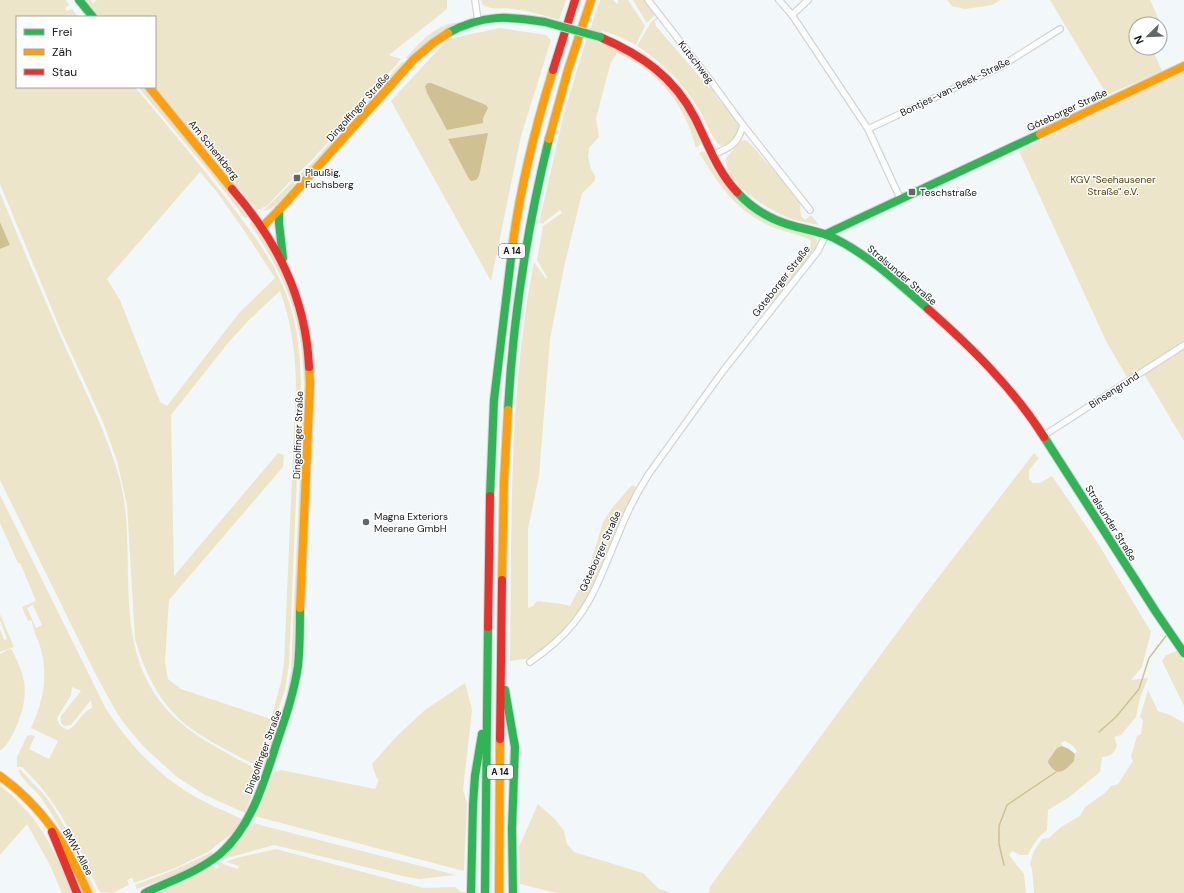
<svg xmlns="http://www.w3.org/2000/svg" width="1184" height="893" viewBox="0 0 1184 893" font-family="'DM Sans',sans-serif">
<style>
.green{fill:#ece5c9;fill-rule:evenodd}
.water{fill:#d0c193}
.lines{fill:none;stroke-linecap:round;stroke-linejoin:round}
.stream{stroke:#d0c193;stroke-width:1.5}
.street-casing{stroke:#d1d5d6;stroke-width:8}
.fast-casing{stroke:#d1d5d6;stroke-width:10}
.slow-casing{stroke:#d1d5d6;stroke-width:10}
.jam-casing{stroke:#d1d5d6;stroke-width:10}
.street{stroke:#fdfefe;stroke-width:5.5}
.fast{stroke:#30b455;stroke-width:8}
.slow{stroke:#ff9f0a;stroke-width:8}
.jam{stroke:#e5322d;stroke-width:8}
.fast-bridge-casing{stroke:#d1d5d6;stroke-width:10;stroke-linecap:butt}
.fast-bridge{stroke:#30b455;stroke-width:8}
.poi-dot{fill:#626668;stroke:#fff;stroke-width:1.5}
.labels{text-anchor:middle;dominant-baseline:central;stroke-width:3;stroke-linejoin:round;paint-order:stroke}
.shield{fill:#fff;stroke:#5b5d5f;stroke-width:1}
.shield-label{font-size:9px;font-weight:bold;fill:#15181a}
.street-label{font-size:10px;fill:#15181a;stroke:#fff}
.poi-label{font-size:10px;fill:#15181a;stroke:#fff;text-anchor:start}
.park-label{font-size:10px;fill:#51410a;stroke:#fff}
</style>
<rect width="100%" height="100%" fill="#f2f8f9"/>
<!-- green -->
<g class="green">
<path d="M0,0H66L69,5L65,8L67,11L72,9L78,17H17V87H135C167,125 199,163 229,202C250,230 272,258 285,291C297,320 300,352 301,383L289,664L285,690L260,763H251C229,751 205,740 185,724C159,702 144,671 135,639L127,505L117,461L103,422L61,331L0,184ZM200,172L217,192L245,232L275,278L239,313L167,406L160,402L120,300L107,279ZM280,291C291,322 295,350 296,383L284,663L281,682L271,719L181,689L168,679L165,662L169,600L283,467L284,455L278,453L174,576L171,415L228,343L249,320Z"/>
<path d="M84,0H90L93,3L97,0H447V9L389,55L401,59L311,161L296,175L267,206L257,210L212,159L153,87H155V17H96Z"/>
<path d="M481,0H566L559,20C544,15 529,11 513,9C501,7 495,11 483,5Z"/>
<path d="M600,0H613L618,4V0H628L645,26L636,45L618,36L602,31L598,42L600,43L601,41L630,53L662,77L680,98L691,119L701,144L696,148C685,105 659,71 617,53L611,62L596,118L599,137L589,148L588,157L591,169L595,176V180L593,183L582,193L564,267L550,339L539,476L528,529V608L533,606L537,601L563,604L570,606L589,569L603,522L612,508L632,485L637,488L616,531L597,581L585,604L573,622L553,642L531,658L510,661C512,528 508,393 534,262L546,279L547,277L537,260L543,226L562,213L560,210L542,224L539,223L564,113L583,50Z"/>
<path d="M633,0H646L656,14L648,22H646Z"/>
<path d="M947,0H1001L992,5L965,9L952,6Z"/>
<path d="M1050,0H1150L1161,24H1136V48H1152L1162,71L1107,95Z"/>
<path d="M658,16V17L655,21L656,26L709,88L712,85C714,105 749,119 736,137C732,143 726,145 720,146C710,135 707,123 700,111C684,84 663,63 637,46L651,22Z"/>
<path d="M458,23C439,32 424,43 409,59L406,58C416,46 430,31 446,25C450,23 454,23 458,23Z"/>
<path d="M500,28L546,35L551,40L521,136L491,281L391,101L448,39Z"/>
<path d="M638,49C673,73 695,99 710,139L691,104L665,72L638,50Z"/>
<path d="M403,61L404,64L315,165L301,178L298,176L313,162Z"/>
<path d="M1184,71V343L1128,379L1106,341L1019,151Z"/>
<path d="M138,87H144L248,217L245,218L211,174Z"/>
<path d="M744,140L748,141L792,192L800,204L801,216L805,220L811,215L819,225C808,223 796,221 786,217C769,210 731,186 727,167C726,165 727,161 726,158L741,141Z"/>
<path d="M704,151L717,175L737,197L807,234L814,236L817,239L816,249L774,303L770,300L810,248L811,241C806,236 777,230 768,225C733,208 719,184 699,153Z"/>
<path d="M725,169C739,192 761,210 787,219C799,223 812,226 824,229C790,227 737,202 725,169Z"/>
<path d="M292,182L295,184C287,193 276,210 263,211Z"/>
<path d="M0,193C21,243 42,294 64,344C84,389 107,433 120,480C137,548 115,623 150,686C172,726 212,745 251,766L256,774L252,795L245,813L205,795L177,777L143,746L123,722L114,708L95,673L0,480V249L10,245L0,222Z"/>
<path d="M252,221C279,260 295,291 303,338C306,353 305,369 306,384L294,668L290,692L265,766L263,765V763L286,698L291,671L304,383C302,317 287,279 250,224Z"/>
<path d="M1184,347V441L1144,374Z"/>
<path d="M1034,453L1039,458L1029,470V479L1033,483H1040L1052,476L1099,545L1151,632L1142,667L1131,680L1148,678L1140,698L1136,717L1121,735L1114,737L1117,745C1114,754 1111,756 1102,757L1100,772L1068,798L1048,810L1047,830C1038,837 1033,844 1028,855H1020L1012,851L1009,855L1024,874L1026,893H708L710,890L709,888L924,596ZM1065,741L1073,746L1077,751L1075,754L1074,761L1056,772L1049,766L1057,748L1062,746L1061,743Z"/>
<path d="M0,495L106,709C127,741 152,769 184,790C202,802 223,810 242,819L235,831L208,852L173,869L134,883L132,878L127,880L129,885L112,893L100,892C93,881 89,867 83,856C67,823 49,792 22,767H17V757L27,736L31,735L35,736L29,749L49,759L58,741L31,728C44,701 49,672 39,643C38,640 36,637 35,634C34,629 33,625 31,620L28,621L22,607L36,601L20,563H18L0,523ZM33,605L42,625L36,628L27,608ZM72,687L81,691L61,716V723L64,726L71,725L91,700L92,708C81,712 78,725 68,730C62,727 58,725 57,718L71,695Z"/>
<path d="M0,614L14,647L0,652V629L4,640L7,639L0,620Z"/>
<path d="M10,649L12,650C27,680 29,694 17,725C13,734 8,745 0,751V654Z"/>
<path d="M1177,651L1184,661V706L1162,661L1166,655Z"/>
<path d="M465,683L472,710L463,790L467,803L464,871L254,816C258,807 267,776 275,772C276,771 279,771 281,770L375,789L379,780L376,777L372,764L396,737L425,710Z"/>
<path d="M1148,690L1158,711L1170,715L1184,723V893H1034L1032,869L1030,864L1034,851L1042,839L1049,838L1061,827L1080,816L1085,807L1105,793L1111,786L1118,784L1133,761L1131,757L1137,736L1141,734L1143,720L1140,717Z"/>
<path d="M18,770H21C28,779 38,787 46,797C67,827 82,859 96,892L95,893H92C78,860 62,828 41,798C34,788 23,782 18,770Z"/>
<path d="M0,786C8,791 16,799 23,807C47,832 59,862 73,893H62L50,865L27,824L0,855Z"/>
<path d="M538,804L555,819L564,831L567,844L574,852L643,873L659,889L672,893H557L520,884L519,847Z"/>
<path d="M254,823L264,826L456,875L420,879L407,877L274,845L224,859L223,857Z"/>
<path d="M276,849L424,888L455,887L461,892H466V893H156L212,865L216,869L219,867L216,862L219,861L225,865L238,869L239,866L226,862L236,858Z"/>
<path d="M212,852L213,854L185,871L137,889L135,885L140,883L174,870Z"/>
</g>
<!-- water -->
<g class="water">
<path d="M428,83H431L486,105L488,108L483,118V123L447,130L427,93L425,86Z"/>
<path d="M488,133L479,176L476,180L471,181L469,179L448,139Z"/>
<path d="M0,222L10,245L0,249Z"/>
<path d="M1062,746L1069,749L1075,754L1074,761C1069,766 1061,776 1054,770C1051,767 1049,766 1048,761L1057,748Z"/>
</g>
<g class="lines">
<!-- stream -->
<g class="stream">
<path d="M1099,732L1116,717L1139,689L1149,658L1166,636"/>
<path d="M1004,865L999,844V826L1007,805L1056,772"/>
</g>
<!-- street casing -->
<g class="street-casing">
<g id="street">
<path d="M475,0L478,21"/>
<path d="M648,0L713,84L743,125C738,145 729,148 712,155"/>
<path d="M779,0L792,15L868,129L900,198"/>
<path d="M792,15L808,0"/>
<path d="M743,125L810,210"/>
<path d="M868,129L1000,67L1060,29"/>
<path d="M1043,436L1184,345"/>
<path d="M530,662C546,651 560,640 573,624C594,599 605,565 618,535C626,514 636,494 648,475L723,371L818,251L826,234"/>
</g>
</g>
<!-- fast casing -->
<g class="fast-casing">
<g id="fast">
<path d="M79,0L93,17"/>
<path d="M448,33C483,14 508,16 545,22"/>
<path d="M737,192C753,210 773,221 797,227C809,230 821,232 832,237C869,255 897,282 928,309"/>
<path d="M279,210V223L283,258"/>
<path d="M826,234L1040,134"/>
<path d="M508,410C513,318 527,228 549,139"/>
<path d="M1044,437L1156,612L1184,653"/>
<path d="M490,496L494,400L513,242"/>
<path d="M505,690L515,747L512,829L513,893"/>
<path d="M145,893C170,881 198,872 220,854C251,827 264,783 276,745C285,719 294,693 298,666C300,647 300,627 300,608"/>
<path d="M471,893L473,805L475,776L482,734"/>
<path d="M485,893L488,627"/>
</g>
</g>
<!-- slow casing -->
<g class="slow-casing">
<g id="slow">
<path d="M149,87L232,189"/>
<path d="M1040,134L1184,66"/>
<path d="M549,139L568,70L591,0"/>
<path d="M262,227L279,210L414,59L433,43L448,33"/>
<path d="M513,242C521,184 536,125 553,70"/>
<path d="M502,580L504,481L508,410"/>
<path d="M300,608L310,384L309,367"/>
<path d="M0,776C42,806 68,846 88,893"/>
<path d="M499,893L500,739"/>
</g>
</g>
<!-- jam casing -->
<g class="jam-casing">
<g id="jam">
<path d="M600,37C642,55 674,77 695,118C708,144 717,171 737,192"/>
<path d="M553,70L575,0"/>
<path d="M232,189C277,241 306,298 309,367"/>
<path d="M928,309C971,347 1013,388 1044,437"/>
<path d="M488,627L490,496"/>
<path d="M500,739L502,580"/>
<path d="M52,832L77,893"/>
</g>
</g>
<!-- street -->
<use href="#street" class="street"/>
<!-- fast -->
<use href="#fast" class="fast"/>
<!-- slow -->
<use href="#slow" class="slow"/>
<!-- jam -->
<use href="#jam" class="jam"/>
<!-- fast-bridge casing -->
<g class="fast-bridge-casing">
<path id="fast-bridge" d="M545,22L600,37"/>
</g>
<!-- fast-bridge -->
<use href="#fast-bridge" class="fast-bridge"/>
</g>
<!-- markers -->
<g class="poi-dot">
<rect x="293" y="174" width="8" height="8" rx="2"/>
<rect x="908" y="188" width="8" height="8" rx="2"/>
<circle cx="366" cy="522" r="4"/>
</g>
<g class="labels">
<!-- shield labels -->
<g class="shield">
<rect x="499" y="244" width="26" height="14" rx="3"/>
<rect x="487" y="765" width="26" height="14" rx="3"/>
</g>
<g class="shield-label">
<text x="512" y="251">A 14</text>
<text x="500" y="772">A 14</text>
</g>
<!-- street labels -->
<g class="street-label">
<text transform="translate(696 62) rotate(52)">Kutschweg</text>
<text transform="translate(955 87) rotate(-26)">Bontjes-van-Beek-Straße</text>
<text transform="translate(358 107) rotate(-48)">Dingolfinger Straße</text>
<text transform="translate(1067 110) rotate(-25)">Göteborger Straße</text>
<text transform="translate(214 150) rotate(51)">Am Schenkberg</text>
<text transform="translate(902 275) rotate(40)">Stralsunder Straße</text>
<text transform="translate(781 281) rotate(-52)">Göteborger Straße</text>
<text transform="translate(1114 390) rotate(-33)">Binsengrund</text>
<text transform="translate(298 435) rotate(-88)">Dingolfinger Straße</text>
<text transform="translate(1111 523) rotate(58)">Stralsunder Straße</text>
<text transform="translate(600 551) rotate(-66)">Göteborger Straße</text>
<text transform="translate(263 752) rotate(-70)">Dingolfinger Straße</text>
<text transform="translate(78 852) rotate(61)">BMW-Allee</text>
</g>
<!-- poi labels -->
<g class="poi-label">
<text x="305" y="172">Plaußig,<tspan x="305" dy="12">Fuchsberg</tspan></text>
<text x="920" y="192">Teschstraße</text>
<text x="374" y="516">Magna Exteriors<tspan x="374" dy="12">Meerane GmbH</tspan></text>
</g>
<!-- park labels -->
<g class="park-label">
<text x="1113" y="179">KGV "Seehausener<tspan x="1113" dy="12">Straße" e.V.</tspan></text>
</g>
</g>
<!-- legend -->
<rect x="16" y="16" width="140" height="72" fill="#ffffff" stroke="#a1a3a3"/>
<rect x="24" y="29" width="20" height="6" fill="#30b455" stroke="#a1a3a3"/>
<text x="52" y="36" font-size="12" fill="#15181a">Frei</text>
<rect x="24" y="49" width="20" height="6" fill="#ff9f0a" stroke="#a1a3a3"/>
<text x="52" y="56" font-size="12" fill="#15181a">Zäh</text>
<rect x="24" y="69" width="20" height="6" fill="#e5322d" stroke="#a1a3a3"/>
<text x="52" y="76" font-size="12" fill="#15181a">Stau</text>
<!-- north arrow -->
<g transform="translate(1148 36) rotate(247)"><circle r="19" fill="#ffffff" stroke="#a1a3a3"/>
<path d="M0-3L7 15L0 10L-7 15Z" fill="#626668"/>
<text y="-6" font-size="11" font-weight="bold" text-anchor="middle" fill="#15181a">N</text>
</g>
</svg>
